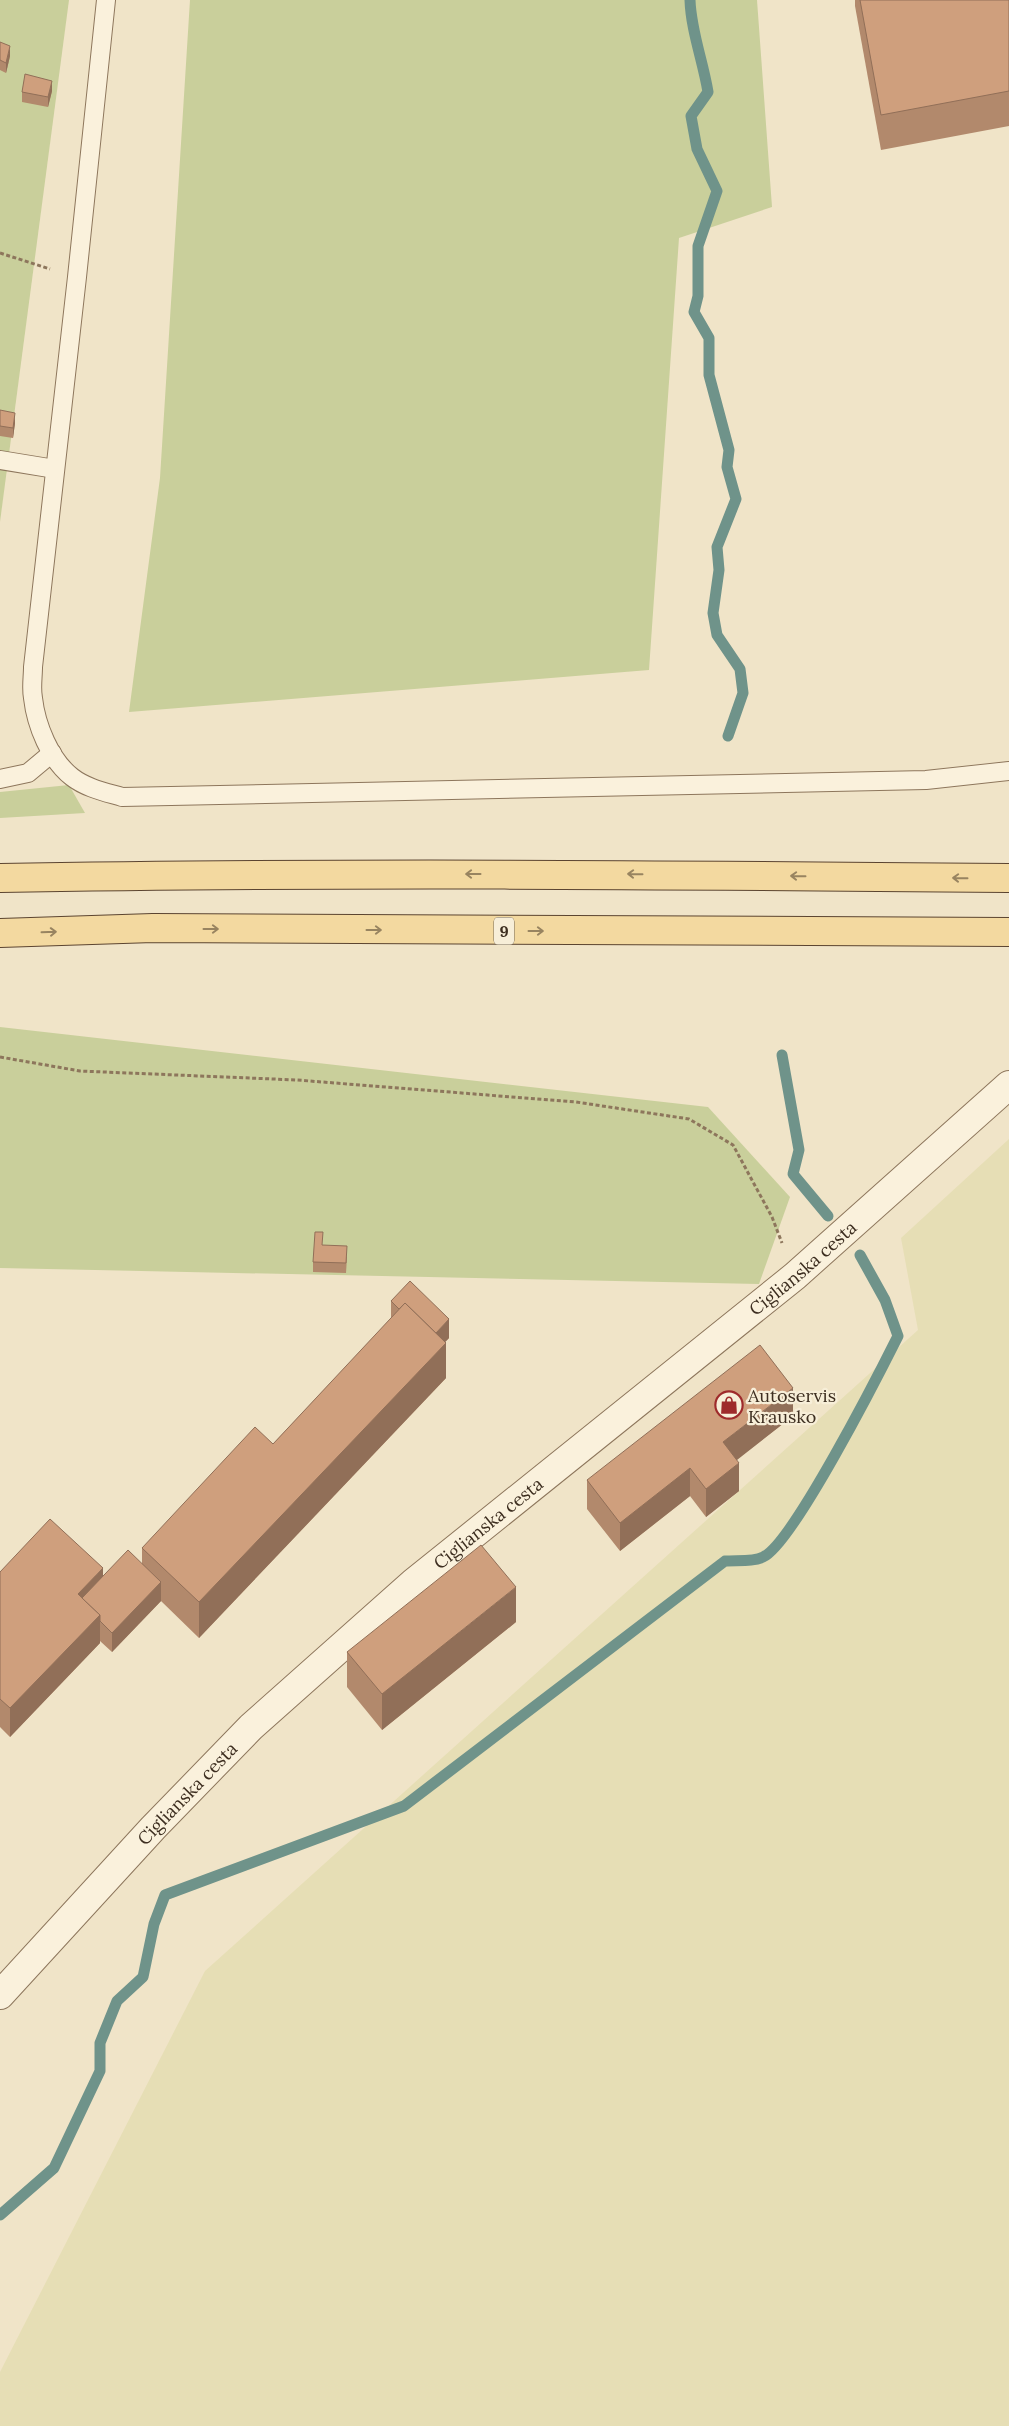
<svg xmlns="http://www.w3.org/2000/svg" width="1009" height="2426" viewBox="0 0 1009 2426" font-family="Lora,serif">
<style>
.farmland{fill:#e6deb5}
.green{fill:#c9cf9b}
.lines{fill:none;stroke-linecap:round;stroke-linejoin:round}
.stream{stroke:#6f938a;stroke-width:11}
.service-casing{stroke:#8d765c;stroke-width:20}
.tertiary-casing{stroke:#8d765c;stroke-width:30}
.primary-casing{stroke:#5b4430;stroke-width:30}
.path{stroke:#8d765c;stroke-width:3;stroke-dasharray:4 2.5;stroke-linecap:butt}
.service{stroke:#faf1dc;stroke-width:18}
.tertiary{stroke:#faf1dc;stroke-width:28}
.primary{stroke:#f3d9a0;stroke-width:28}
.wall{fill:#b2896c}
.shaded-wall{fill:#916f58}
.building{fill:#cf9f7d;stroke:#916f58}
.oneway{stroke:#988460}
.labels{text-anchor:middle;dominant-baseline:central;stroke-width:4.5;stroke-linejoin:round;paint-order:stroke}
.shield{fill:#f7eed8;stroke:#756857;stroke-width:1}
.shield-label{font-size:16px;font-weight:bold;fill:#3d2e20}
.street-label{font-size:18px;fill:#3d2e20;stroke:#f7eed8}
.poi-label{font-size:18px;fill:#3d2e20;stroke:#f7eed8;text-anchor:start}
</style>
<rect width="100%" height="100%" fill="#f0e4c8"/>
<!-- farmland -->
<path class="farmland" d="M1009,1139V2426H0V2372L205,1971L918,1330L901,1238Z"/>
<!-- green -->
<g class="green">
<path d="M0,0H69L0,522Z"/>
<path d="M190,0H757L772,207L679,238L649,670L129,712L160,478Z"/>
<path d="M69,785L85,813L0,818V792Z"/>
<path d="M0,1027L708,1107L790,1197L759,1284L0,1268Z"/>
</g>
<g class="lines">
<!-- stream -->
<g class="stream">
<path d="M690,0C691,31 703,61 708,92L691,116L697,149L717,191L698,246V296L694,312L709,338V375L729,450L727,467L736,499L717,547L719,570L713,613L717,635L740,669L743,693L728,736"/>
<path d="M782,1055L799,1150L793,1174L828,1216"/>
<path d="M0,2215L54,2168L100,2071V2043L117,2001L143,1977L154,1924L165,1895L404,1806L725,1561C736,1560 754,1562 763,1557C792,1545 880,1372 898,1336L885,1300L860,1255"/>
</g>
<!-- service casing -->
<g class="service-casing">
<g id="service">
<path d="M106,0L77,277L33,667C33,677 31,688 33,698C36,725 50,760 72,777C86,788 105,792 122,797L926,780L1009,771"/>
<path d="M0,460L55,469"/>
<path d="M0,779L28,773L52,753"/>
</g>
</g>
<!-- tertiary casing -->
<g class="tertiary-casing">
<g id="tertiary">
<path id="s1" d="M0,1995L153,1828L251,1727L413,1583L795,1276L1009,1085"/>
</g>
</g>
<!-- primary casing -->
<g class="primary-casing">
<g id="primary">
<path d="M0,878C336,872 673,875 1009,878"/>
<path d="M0,933L153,928L1009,932"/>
</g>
</g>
<!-- path -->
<g class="path">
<path d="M0,253L50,269"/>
<path d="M0,1057L80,1071L297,1080L576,1102L689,1119L733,1145L772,1217L782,1243"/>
</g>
<!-- service -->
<use href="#service" class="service"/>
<!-- tertiary -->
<use href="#tertiary" class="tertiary"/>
<!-- primary -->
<use href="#primary" class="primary"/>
</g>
<!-- wall -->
<g class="wall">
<path d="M855,0H1009V126L881,150L855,6Z"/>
<path d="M0,42L10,56L6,73L0,70Z"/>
<path d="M52,91L48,107L22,102V92Z"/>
<path d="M0,410L15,423L13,438L0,436Z"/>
<path d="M323,1245L347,1257L346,1273L313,1272V1262Z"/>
<path d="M391,1301L449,1338L445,1342L446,1378L199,1638L161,1601L112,1652L100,1641V1643L10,1737L0,1727V1572L103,1576L142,1564V1548L273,1444L391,1319Z"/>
<path d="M793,1416L736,1460L739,1491L706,1517L690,1496L620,1551L587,1509V1480Z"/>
<path d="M516,1622L382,1730L347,1687V1652Z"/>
</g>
<!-- shaded-wall -->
<g class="shaded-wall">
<path d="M10,46V56L6,73V63Z"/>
<path d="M52,81V91L48,107V97Z"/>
<path d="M15,413V423L13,438V428Z"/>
<path d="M449,1319V1338L430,1358V1339Z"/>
<path d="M446,1343V1378L199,1638V1602Z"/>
<path d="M793,1388V1416L723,1471V1442Z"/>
<path d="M739,1463V1491L706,1517V1489Z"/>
<path d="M690,1468V1496L620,1551V1523Z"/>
<path d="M103,1568V1596L79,1602L78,1594Z"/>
<path d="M161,1582V1601L112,1652V1633Z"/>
<path d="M516,1587V1622L382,1730V1694Z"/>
<path d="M100,1615V1643L10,1737V1708Z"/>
</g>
<!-- building -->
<g class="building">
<path d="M860,0H1009V91L881,115Z"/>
<path d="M0,42L10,46L6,63L0,60Z"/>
<path d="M25,74L52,81L48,97L22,92Z"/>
<path d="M0,410L15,413L13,428L0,426Z"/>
<path d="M315,1232H323L322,1245L347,1246L346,1263L313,1262Z"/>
<path d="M410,1281L449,1319L436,1333L405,1303L399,1309L391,1301Z"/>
<path d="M405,1303L446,1343L199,1602L142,1548L255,1427L273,1444Z"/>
<path d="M760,1345L793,1388L723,1442L739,1463L706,1489L690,1468L620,1523L587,1480Z"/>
<path d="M50,1519L103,1568L78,1594L100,1615L10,1708L0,1699V1572Z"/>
<path d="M481,1545L516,1587L382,1694L347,1652Z"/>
<path d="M128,1550L161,1582L112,1633L100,1621V1615L82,1598Z"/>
</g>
<!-- one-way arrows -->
<defs><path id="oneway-shaft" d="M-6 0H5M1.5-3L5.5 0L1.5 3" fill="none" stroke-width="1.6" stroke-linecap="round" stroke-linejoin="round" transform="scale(1.25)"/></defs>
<g class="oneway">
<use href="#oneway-shaft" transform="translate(473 874) rotate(180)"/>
<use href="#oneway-shaft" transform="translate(635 874) rotate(-179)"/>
<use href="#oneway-shaft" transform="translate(798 876) rotate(-179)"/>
<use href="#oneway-shaft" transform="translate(960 878) rotate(-179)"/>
<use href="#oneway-shaft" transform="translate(211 929)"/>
<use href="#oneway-shaft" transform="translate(374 930)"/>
<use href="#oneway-shaft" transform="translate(536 931)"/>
<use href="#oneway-shaft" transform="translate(49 932) rotate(-2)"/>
</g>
<!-- icons -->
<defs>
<g id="shop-ring" transform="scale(1.4375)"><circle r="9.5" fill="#f7eed8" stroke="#9e2a2b" stroke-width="1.5"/><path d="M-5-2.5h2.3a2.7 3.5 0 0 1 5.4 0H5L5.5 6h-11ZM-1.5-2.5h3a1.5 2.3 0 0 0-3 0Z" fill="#9e2a2b"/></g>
</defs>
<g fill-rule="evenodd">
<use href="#shop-ring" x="729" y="1405"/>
</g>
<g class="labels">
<!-- shield labels -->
<rect class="shield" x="494" y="917.5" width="20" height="27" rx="4"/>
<g class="shield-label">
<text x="504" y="931">9</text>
</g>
<!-- street labels -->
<g class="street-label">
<text stroke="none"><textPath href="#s1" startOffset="1085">Ciglianska cesta</textPath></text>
<text stroke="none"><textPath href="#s1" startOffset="680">Ciglianska cesta</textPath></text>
<text stroke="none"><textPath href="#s1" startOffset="275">Ciglianska cesta</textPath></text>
</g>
<!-- poi labels -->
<g class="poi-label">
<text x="748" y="1395">Autoservis<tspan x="748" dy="21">Krausko</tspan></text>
</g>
</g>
</svg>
